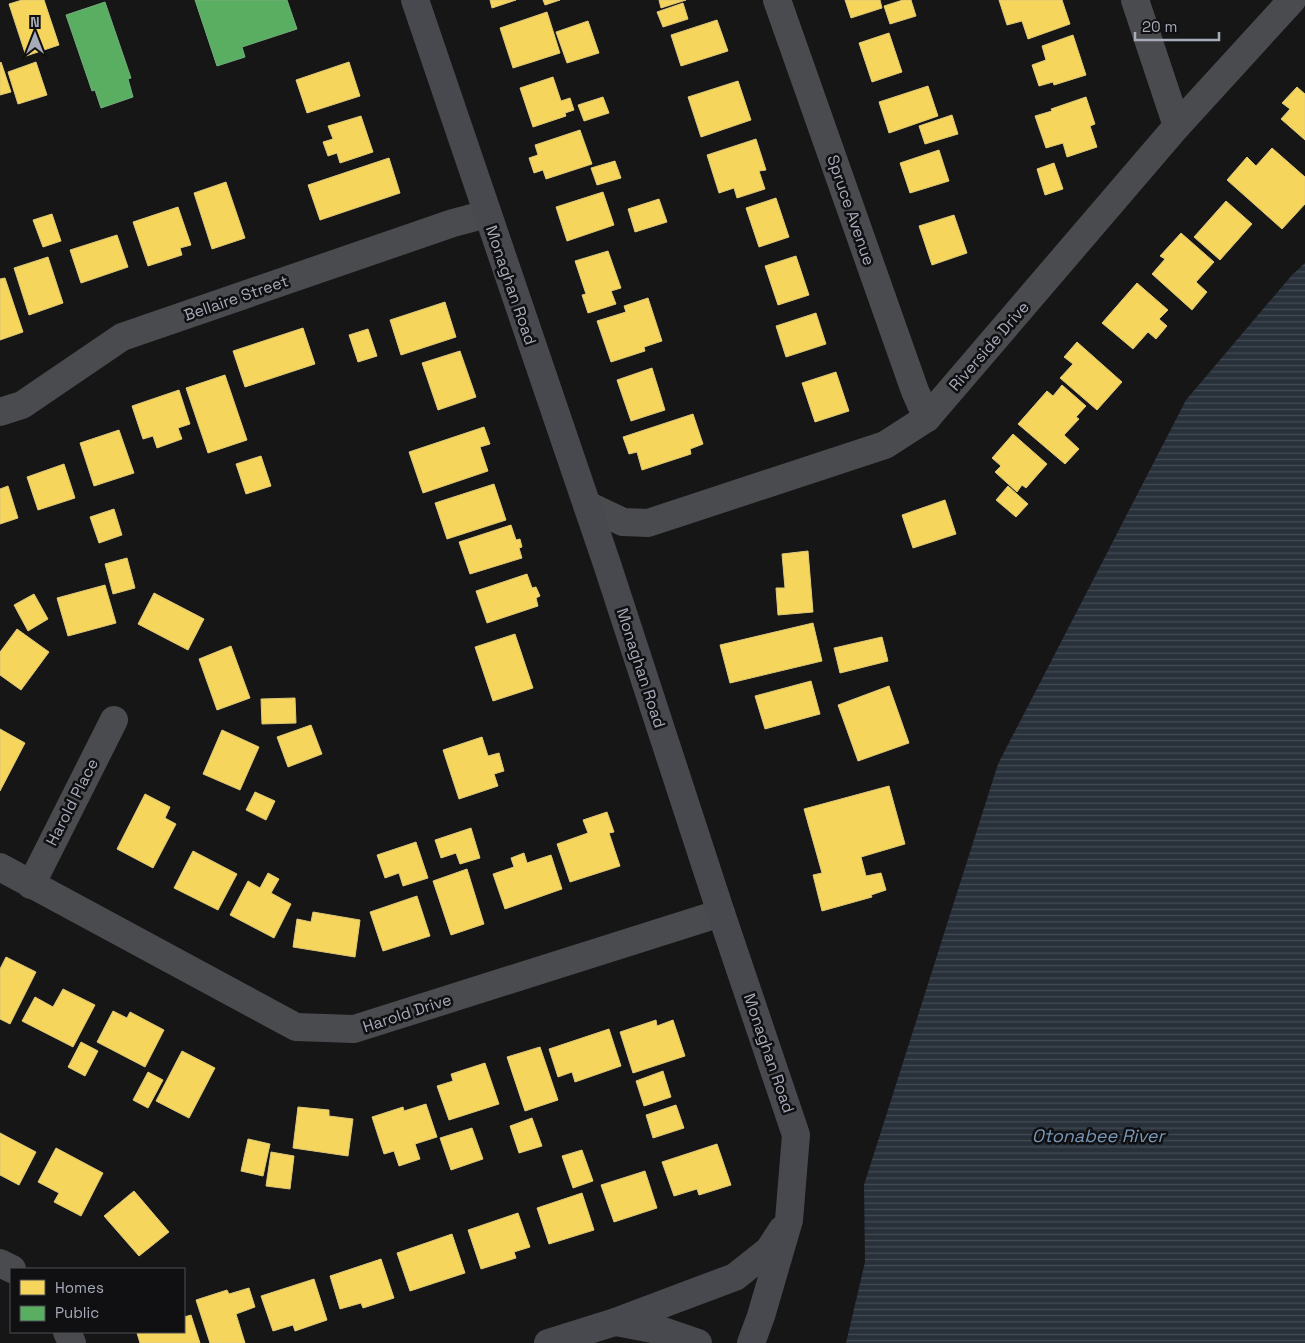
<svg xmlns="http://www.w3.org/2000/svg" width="1305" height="1343" viewBox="0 0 1305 1343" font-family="'Space Grotesk',sans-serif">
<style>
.water{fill:url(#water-rules)}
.homes{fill:#f6d55c;stroke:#dec878}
.public{fill:#5aae61;stroke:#71ad7b}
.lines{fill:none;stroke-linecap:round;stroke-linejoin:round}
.street{stroke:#4a4b4f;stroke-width:28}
.secondary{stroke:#48494e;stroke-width:28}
.labels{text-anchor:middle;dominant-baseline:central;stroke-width:5;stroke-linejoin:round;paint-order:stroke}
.street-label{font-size:16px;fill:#a6aab9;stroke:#101012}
.water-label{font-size:18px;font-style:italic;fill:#7996b7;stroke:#101012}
</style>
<defs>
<pattern id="water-rules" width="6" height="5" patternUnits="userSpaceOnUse" patternTransform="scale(1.25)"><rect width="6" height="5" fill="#283039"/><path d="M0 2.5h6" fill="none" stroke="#444b54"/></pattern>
</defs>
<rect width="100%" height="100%" fill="#161616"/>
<!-- water -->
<path class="water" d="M1305,263V1343H846L865,1262L864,1185L998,764L1186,400L1292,275Z"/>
<!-- homes -->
<g class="homes">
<path d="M22,0H44L59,45L26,56L9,4Z"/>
<path d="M490,0H516L492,8Z"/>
<path d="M543,0H560L545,5Z"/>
<path d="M659,0H686L661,8Z"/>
<path d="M845,0H880L882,8L851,18Z"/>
<path d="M903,0H911L916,16L890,24L884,6Z"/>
<path d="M999,0H1062L1070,24L1028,39L1022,21L1007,25Z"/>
<path d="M683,3L688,19L663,27L657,12Z"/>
<path d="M547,12L560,53L513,68L500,28Z"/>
<path d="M717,20L728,51L681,66L671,35Z"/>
<path d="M588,21L599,53L567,63L556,32Z"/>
<path d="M889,33L902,72L872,82L859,43Z"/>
<path d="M1073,35L1086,75L1054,85L1053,82L1039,86L1032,65L1046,60L1042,46Z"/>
<path d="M1,62L11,92L0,95V63Z"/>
<path d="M36,62L47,95L18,104L8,72Z"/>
<path d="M349,62L360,96L307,113L296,80Z"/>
<path d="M553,77L561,101L570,98L574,110L565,113L566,116L533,127L520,88Z"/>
<path d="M738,81L751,120L701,137L688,97Z"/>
<path d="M928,86L938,116L889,133L879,102Z"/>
<path d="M1297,87L1305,94V140L1281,119L1290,109L1282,103Z"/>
<path d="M603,97L609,113L584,121L578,105Z"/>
<path d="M1086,97L1095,124L1090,126L1097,147L1067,157L1063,143L1046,148L1035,116L1052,111L1051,109Z"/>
<path d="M952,115L958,134L925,144L919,126Z"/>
<path d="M361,116L373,152L340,163L337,153L328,156L323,142L333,139L328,126Z"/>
<path d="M580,130L592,164L546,179L543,170L534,173L529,158L538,155L535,145Z"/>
<path d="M756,139L766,170L759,171L765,189L737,198L734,188L719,193L707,155Z"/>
<path d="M1272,148L1305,177V204L1282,229L1227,180L1247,157L1256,166Z"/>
<path d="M939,150L949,181L910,193L900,163Z"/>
<path d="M389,158L400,193L320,220L308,185Z"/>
<path d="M615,161L621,178L597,185L591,168Z"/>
<path d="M1054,163L1063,189L1045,195L1037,169Z"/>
<path d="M226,182L245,238L212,249L194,193Z"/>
<path d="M603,192L614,225L567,241L556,207Z"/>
<path d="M776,198L789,237L759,247L746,208Z"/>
<path d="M659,199L667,222L635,232L628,209Z"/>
<path d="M1226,201L1252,224L1220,260L1194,237Z"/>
<path d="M178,207L191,245L180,248L182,255L148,266L133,222Z"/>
<path d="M52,214L61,241L43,247L33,220Z"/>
<path d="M954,215L967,253L932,265L919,226Z"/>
<path d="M1181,233L1214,262L1196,282L1207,292L1192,310L1152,274L1165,259L1160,256Z"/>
<path d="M117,235L128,267L81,283L70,250Z"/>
<path d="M608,251L621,288L611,291L616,304L588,313L582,295L586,294L575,261Z"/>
<path d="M796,256L809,295L778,305L765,266Z"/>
<path d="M48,257L63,303L29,315L14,268Z"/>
<path d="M5,278L23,332L0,340V279Z"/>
<path d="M1137,283L1168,310L1159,319L1167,326L1156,339L1148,332L1133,349L1102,323Z"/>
<path d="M648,298L662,341L644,347L645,351L611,362L597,321L626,312L624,306Z"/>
<path d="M445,302L456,337L401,355L390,320Z"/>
<path d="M816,313L826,344L786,357L776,326Z"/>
<path d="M303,328L315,364L245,387L233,351Z"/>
<path d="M368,329L377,356L358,362L349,335Z"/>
<path d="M1077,342L1122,382L1097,410L1060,378L1073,364L1064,357Z"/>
<path d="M460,351L476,397L438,410L422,363Z"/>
<path d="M652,368L665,410L631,421L617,380Z"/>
<path d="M836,372L849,411L815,422L802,383Z"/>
<path d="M225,375L247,440L208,453L186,388Z"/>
<path d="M1062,385L1086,406L1076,417L1079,419L1064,435L1079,449L1065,464L1018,424L1047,391L1053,396Z"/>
<path d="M179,390L190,424L178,428L182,439L157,448L153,436L143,439L132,406Z"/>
<path d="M693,414L703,444L690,449L691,454L642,470L637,452L629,454L623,437Z"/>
<path d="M484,427L490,444L480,447L488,471L423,493L409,452Z"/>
<path d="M119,430L134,473L94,486L80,443Z"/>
<path d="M1013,434L1047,464L1026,488L1022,485L1017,492L995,472L1001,466L992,458Z"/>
<path d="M261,456L271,486L246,494L236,464Z"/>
<path d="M64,464L75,498L38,510L27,477Z"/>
<path d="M494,484L506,520L447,539L435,503Z"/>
<path d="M8,486L18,518L0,524V489Z"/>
<path d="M1008,486L1028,504L1016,517L996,500Z"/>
<path d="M945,500L956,534L913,548L902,515Z"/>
<path d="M114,509L122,535L99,543L90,517Z"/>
<path d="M511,525L516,540L520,539L522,547L519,548L522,558L470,574L459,542Z"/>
<path d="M808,551L813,612L778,615L776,588H785L782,554Z"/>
<path d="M127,558L135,588L113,594L105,564Z"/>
<path d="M527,574L532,588L536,587L540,596L536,598L538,606L487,623L476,591Z"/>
<path d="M105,585L116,623L68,636L57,598Z"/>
<path d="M154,593L204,619L188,650L138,624Z"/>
<path d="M34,594L48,619L28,631L14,605Z"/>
<path d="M813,623L822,661L730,683L720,645Z"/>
<path d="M17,629L49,652L21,690L0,675V652Z"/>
<path d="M515,634L533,688L493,701L475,647Z"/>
<path d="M882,637L888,661L840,673L834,648Z"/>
<path d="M231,646L250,698L217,710L199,659Z"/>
<path d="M811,681L820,714L765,729L755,696Z"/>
<path d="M889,686L909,743L858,761L838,705Z"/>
<path d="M295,698L296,723L262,724L261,699Z"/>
<path d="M311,725L322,754L288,767L277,737Z"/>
<path d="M0,729L25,743L0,791Z"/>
<path d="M222,730L259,747L240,790L203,774Z"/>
<path d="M482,737L488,756L499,753L504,771L494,774L498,786L459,799L443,750Z"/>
<path d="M889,786L905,844L861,857L866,876L881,873L886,890L871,895L872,897L822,911L813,875L822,873L804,809Z"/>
<path d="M255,792L275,801L266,820L246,810Z"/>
<path d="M145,794L170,807L165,818L176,824L153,868L117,849Z"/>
<path d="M607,812L614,832L609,833L620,866L570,882L557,844L588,833L583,820Z"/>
<path d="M471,828L480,858L460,864L456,853L441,858L435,840Z"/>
<path d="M416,842L428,878L403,886L399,873L385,878L377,855Z"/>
<path d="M193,851L237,874L218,910L174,888Z"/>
<path d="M524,853L527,863L551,855L562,889L505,909L493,874L514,867L511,858Z"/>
<path d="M467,869L484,924L451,935L433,881Z"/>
<path d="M268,873L279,879L271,893L291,904L274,938L230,915L248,881L260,888Z"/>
<path d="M417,896L430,936L383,951L370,912Z"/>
<path d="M313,912L360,920L355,957L293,947L297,919L311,922Z"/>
<path d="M6,957L36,972L10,1024L0,1019V969Z"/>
<path d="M63,989L95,1005L73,1047L22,1021L35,997L53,1007Z"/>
<path d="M113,1011L127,1018L130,1012L164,1030L145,1067L97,1042Z"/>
<path d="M656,1020L657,1026L673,1020L685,1056L633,1073L620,1032Z"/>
<path d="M609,1029L621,1066L575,1082L572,1072L558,1077L549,1049Z"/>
<path d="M81,1042L98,1051L85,1076L68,1067Z"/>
<path d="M540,1047L558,1100L525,1111L507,1057Z"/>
<path d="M182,1051L215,1068L189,1118L156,1101Z"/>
<path d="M485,1063L499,1104L449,1120L437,1086L453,1081L451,1074Z"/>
<path d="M663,1071L671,1097L644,1106L636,1081Z"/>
<path d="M148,1072L163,1080L148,1108L133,1100Z"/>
<path d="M426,1104L437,1137L415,1144L420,1159L399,1166L394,1151L384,1154L372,1117L403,1107L404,1111Z"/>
<path d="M676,1105L684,1128L653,1138L646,1115Z"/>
<path d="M298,1107L329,1110V1116L353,1119L348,1156L293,1148Z"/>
<path d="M532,1118L542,1146L519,1153L510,1126Z"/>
<path d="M472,1128L483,1159L451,1170L440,1138Z"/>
<path d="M0,1133L36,1152L19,1185L0,1175Z"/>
<path d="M248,1139L270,1144L263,1176L241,1171Z"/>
<path d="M717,1144L731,1185L699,1195L697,1189L674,1196L662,1162Z"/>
<path d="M56,1148L103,1173L81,1216L54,1202L59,1193L38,1182Z"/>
<path d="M582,1150L593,1181L573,1188L562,1156Z"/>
<path d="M271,1152L294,1156L290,1189L266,1186Z"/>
<path d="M645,1171L657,1208L614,1222L601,1185Z"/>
<path d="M134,1191L169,1232L139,1256L104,1216Z"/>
<path d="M582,1193L594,1230L549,1244L537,1208Z"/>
<path d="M518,1213L530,1247L514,1252L516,1258L481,1269L468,1230Z"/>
<path d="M452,1234L465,1273L410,1291L397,1253Z"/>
<path d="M381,1259L394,1298L363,1308L361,1303L340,1309L330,1276Z"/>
<path d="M314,1279L327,1320L295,1331L293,1325L273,1331L261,1296Z"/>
<path d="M249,1288L255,1307L236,1314L245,1343H210L196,1300L227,1290L229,1294Z"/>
<path d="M191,1315L200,1343H140L137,1333L139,1332H184V1317Z"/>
</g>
<!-- public -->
<g class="public">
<path d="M195,0H287L297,29L242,47L245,57L217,66Z"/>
<path d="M105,2L131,78L128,79L133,97L101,108L95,90L92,91L66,15Z"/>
</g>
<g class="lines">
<!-- street -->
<g class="street">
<path d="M777,0L915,391L927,418"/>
<path d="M1135,0L1177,126"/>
<path d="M0,412L22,405L122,337L453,223L487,214"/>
<path d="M587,505L623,522L648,523L885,445L927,418L1177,126L1292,0"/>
<path d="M0,867L296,1027L354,1029L721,913"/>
<path d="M31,885L114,720"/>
<path d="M0,1263L12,1269"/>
<path d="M67,1332L72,1343"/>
</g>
<!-- secondary -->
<g class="secondary">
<path d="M415,0L607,564L721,913L796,1135L789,1220L761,1316L751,1343"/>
<path d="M616,1322L663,1331L698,1343"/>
<path d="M548,1343L615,1322L735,1277L769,1250L782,1230"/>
</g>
</g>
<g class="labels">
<!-- street labels -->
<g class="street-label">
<text transform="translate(851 210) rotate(71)">Spruce Avenue</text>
<text transform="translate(511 285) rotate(71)">Monaghan Road</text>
<text transform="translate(236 298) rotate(-19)">Bellaire Street</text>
<text transform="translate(989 346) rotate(-49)">Riverside Drive</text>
<text transform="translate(641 668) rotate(72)">Monaghan Road</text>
<text transform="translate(72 802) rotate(-63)">Harold Place</text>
<text transform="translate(407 1013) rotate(-18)">Harold Drive</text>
<text transform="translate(769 1053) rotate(71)">Monaghan Road</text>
</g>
<!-- water labels -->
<g class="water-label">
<text x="1098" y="1135">Otonabee River</text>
</g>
</g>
<!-- legend -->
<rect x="10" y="1268" width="175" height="65" fill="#101012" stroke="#4c4e55"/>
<rect x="20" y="1280" width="25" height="15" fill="#f6d55c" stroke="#4c4e55"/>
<text x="55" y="1293" font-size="15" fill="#a6aab9">Homes</text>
<rect x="20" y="1306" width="25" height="15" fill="#5aae61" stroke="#4c4e55"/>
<text x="55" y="1318" font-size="15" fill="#a6aab9">Public</text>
<!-- north arrow -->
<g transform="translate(35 35)" stroke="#101012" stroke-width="4" paint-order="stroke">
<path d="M0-4L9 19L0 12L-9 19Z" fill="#a6aab9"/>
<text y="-8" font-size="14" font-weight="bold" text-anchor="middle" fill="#a6aab9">N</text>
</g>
<!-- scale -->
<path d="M1135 32v8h84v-8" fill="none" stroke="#a6aab9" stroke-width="2.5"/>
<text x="1142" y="32" font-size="15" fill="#a6aab9" stroke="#101012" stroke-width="4" paint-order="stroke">20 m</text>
</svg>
